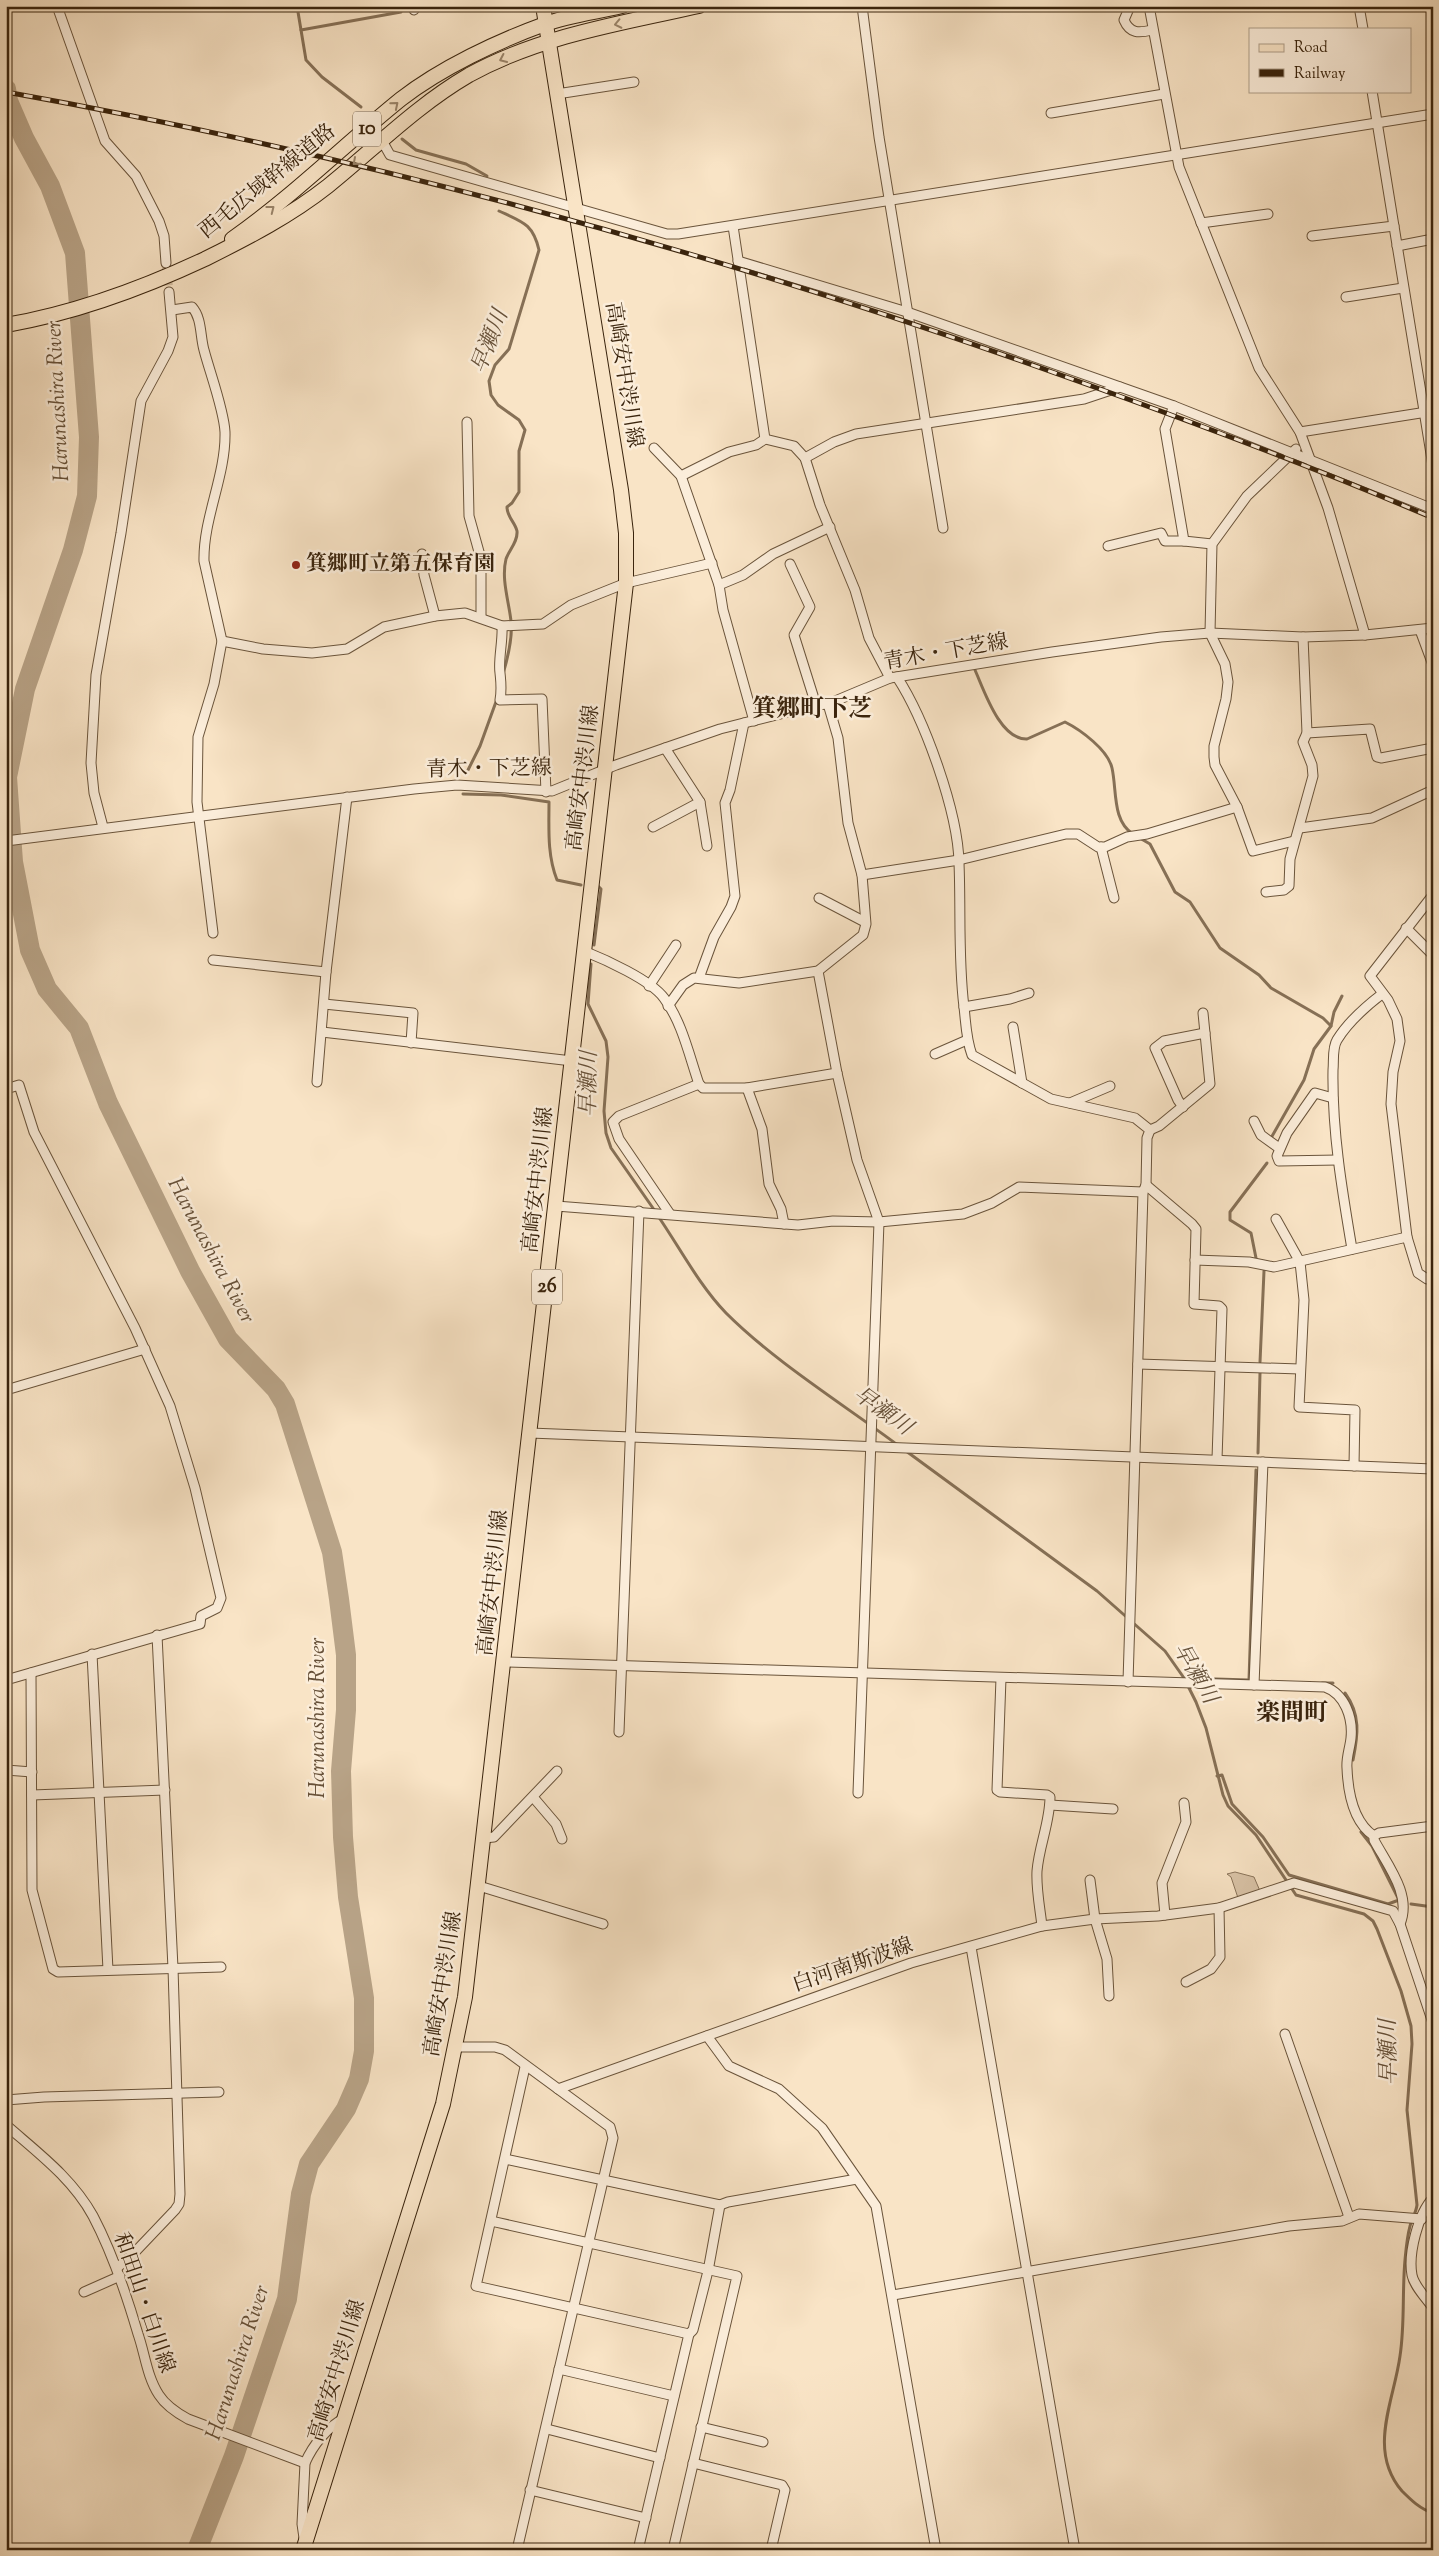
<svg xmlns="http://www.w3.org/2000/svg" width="1439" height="2556" viewBox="0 0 1439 2556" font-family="'Sorts Mill Goudy','Noto Serif JP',serif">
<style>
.green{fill:#d9c3a7;stroke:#8a745a}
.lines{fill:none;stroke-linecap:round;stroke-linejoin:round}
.stream{stroke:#867056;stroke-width:3}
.river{stroke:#b8a387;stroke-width:20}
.street-tunnel{stroke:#d3bea1;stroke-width:9;stroke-dasharray:9 4.5;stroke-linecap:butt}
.street-casing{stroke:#6a543b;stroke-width:11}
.primary-casing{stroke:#3a240d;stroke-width:16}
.street{stroke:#fbedda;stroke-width:9}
.primary{stroke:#f9e4c6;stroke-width:14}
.rail-casing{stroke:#3a240d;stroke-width:5}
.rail{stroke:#fbedda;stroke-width:3;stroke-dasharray:9;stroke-linecap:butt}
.oneway{stroke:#9a846a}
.poi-dot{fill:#8f2418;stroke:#fbedda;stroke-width:2}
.labels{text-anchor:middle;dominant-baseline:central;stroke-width:5;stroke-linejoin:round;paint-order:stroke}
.shield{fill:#fbedda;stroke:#74604a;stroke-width:1}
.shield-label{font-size:20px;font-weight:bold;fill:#3a240d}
.street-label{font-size:21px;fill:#3a240d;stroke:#fbedda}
.poi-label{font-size:21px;font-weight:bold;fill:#3a240d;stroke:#fbedda;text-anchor:start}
.water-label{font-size:22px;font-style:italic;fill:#665038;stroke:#fbedda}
.quarter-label{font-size:24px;font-weight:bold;fill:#3a240d;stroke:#fbedda}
</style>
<rect width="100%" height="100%" fill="#f9e4c6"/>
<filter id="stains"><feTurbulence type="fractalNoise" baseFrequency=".004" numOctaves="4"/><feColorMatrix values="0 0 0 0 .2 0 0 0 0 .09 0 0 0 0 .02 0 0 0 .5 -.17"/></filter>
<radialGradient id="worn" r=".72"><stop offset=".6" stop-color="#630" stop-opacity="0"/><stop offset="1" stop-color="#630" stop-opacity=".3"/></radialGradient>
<!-- green -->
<path class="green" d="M1235,1872L1254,1877L1260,1891L1238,1898L1231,1877L1227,1874Z"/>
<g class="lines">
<!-- stream -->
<g class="stream">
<path d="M297,6L306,60L322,77L361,107"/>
<path d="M301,30L401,12"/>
<path d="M6,125L24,138"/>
<path d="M402,139L416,150L466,164L487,176"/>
<path d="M499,211C523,222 533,224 539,250L509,349L495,365L489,381L491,395L498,405L519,420L525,430L519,451V492L512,503L507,507C507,517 515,522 517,531C518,542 509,550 506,559C501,579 509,602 511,621C513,638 508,657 503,674"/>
<path d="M975,670C984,690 1000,740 1027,739L1065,722C1081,730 1108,750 1112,768C1117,790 1112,821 1133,834"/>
<path d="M466,774L480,746L497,699"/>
<path d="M463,794L501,795L549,802C549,828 547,855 557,880L581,885"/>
<path d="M1138,837L1150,844L1175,892L1190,902L1220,948L1259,975L1271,988L1323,1018L1331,1026"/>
<path d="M594,945L601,889L598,886"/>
<path d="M591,964L588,1004L606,1041L608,1057L604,1111L606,1133L611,1148L655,1211"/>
<path d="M1271,1138L1304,1080L1314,1049L1331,1026L1334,1012L1342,996"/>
<path d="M658,1216C680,1248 699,1285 726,1313C775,1362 843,1404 899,1446"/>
<path d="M1256,1258L1251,1233L1230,1220V1212L1267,1163"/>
<path d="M1260,1362L1264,1271"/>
<path d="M906,1451L1097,1591L1165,1651L1184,1678L1196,1702L1206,1728L1223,1795L1228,1806L1256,1835L1296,1895L1364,1914L1373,1921L1377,1929L1401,1991L1411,2026L1412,2044L1407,2110L1417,2205C1416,2213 1412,2218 1410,2226C1407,2237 1406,2249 1405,2260C1402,2292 1405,2324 1400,2356C1394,2401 1367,2450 1402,2491C1411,2500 1420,2509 1433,2513"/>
<path d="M1258,1453L1260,1373"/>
<path d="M1184,1678L1249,1680L1256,1470"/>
<path d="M1322,1683H1333"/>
<path d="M1345,1693C1361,1715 1358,1735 1353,1760"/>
<path d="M1217,1776L1222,1775L1232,1804L1263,1837L1289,1875L1388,1904L1399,1900L1372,1846L1361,1832"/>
<path d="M1411,1904L1433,1907"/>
</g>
<!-- river -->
<path class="river" d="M6,89L8,101L24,138L50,186L75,253L89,437L87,496L73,550L25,689L7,777L13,862L30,950L47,989L79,1028L108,1103L190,1271L228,1339L276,1389L285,1404L332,1552L339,1599L346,1655V1710L341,1771L343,1837L348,1897L364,1998V2051L359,2079L346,2109L309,2164L301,2194L287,2299L234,2456L197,2550"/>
<!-- street-tunnel -->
<path class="street-tunnel" d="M166,263L169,292"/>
<!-- street casing -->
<g class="street-casing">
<g id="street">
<path d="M57,6L105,141L136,176L159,221L164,236L166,263"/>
<path d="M413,6L414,10"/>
<path d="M862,6L879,137L943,528"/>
<path d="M1130,6L1124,20C1130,34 1139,33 1152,30"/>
<path d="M1149,6L1179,167L1259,368L1300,432L1328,508L1365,635"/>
<path d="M1359,6L1363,29"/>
<path d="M1372,91L1433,466"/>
<path d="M557,94L634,82"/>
<path d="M1051,113L1164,94"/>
<path d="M381,139L390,155L667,234H678L1433,114"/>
<path d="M1201,223L1268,214"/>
<path d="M733,226L765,439L794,446L805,458L820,505L855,590L869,638L890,678"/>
<path d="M1312,236L1394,226"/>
<path d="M1397,246L1433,239"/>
<path d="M738,261L907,312L1174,406L1433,509"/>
<path d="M1346,297L1403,288"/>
<path d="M172,310L192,307C202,318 200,336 204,350C210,373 224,410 225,432C226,476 203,518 204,561L222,641L214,684L198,737L197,802L213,933"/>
<path d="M1174,406L1165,429L1184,541L1212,544"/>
<path d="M467,422L469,516L481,559V618"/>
<path d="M1300,432L1433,411"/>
<path d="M654,448L681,476L719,585L723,610L754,721"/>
<path d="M805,458L834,442L856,434L1084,399L1120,387"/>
<path d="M681,476L729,452L756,445L765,439"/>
<path d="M1108,546L1161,533L1165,541H1184"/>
<path d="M422,554L424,575L435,616"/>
<path d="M790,564L810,607L794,635L816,705"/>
<path d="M719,585L743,575L773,554L830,527"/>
<path d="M502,626C503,641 498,660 500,673C501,683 502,689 500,700L542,699L546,792"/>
<path d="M1420,630L1433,665"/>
<path d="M222,641L263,649L312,653L347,649L384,627L435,616L465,613L502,626L543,624L571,605L626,583L712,563"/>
<path d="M897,677C925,720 958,812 959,863C961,911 958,959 964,1007C966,1024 966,1039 972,1055L1051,1099L1135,1118L1150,1130L1147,1138L1146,1185L1143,1192L1128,1682"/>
<path d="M1307,733L1370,729L1377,757L1381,758L1433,748"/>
<path d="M700,802L707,846"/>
<path d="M103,827L94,793L91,763L96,675L121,533L141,401L168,351L173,337L169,292"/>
<path d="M653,827L700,802L665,748"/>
<path d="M1300,828L1372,818L1433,790"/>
<path d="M6,841L414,789L457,785L552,791L616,765L720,729L816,705L828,704L890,678L1052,652L1161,637L1210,633L1303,637L1365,635L1433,628"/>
<path d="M1294,841L1253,851L1237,807L1215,765L1214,757V746L1226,699L1228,682L1225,664L1210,633L1212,544L1247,496L1296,449"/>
<path d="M1101,847L1114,898"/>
<path d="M862,875L959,860L1066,834H1078L1098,847H1105L1127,837L1147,834L1237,807"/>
<path d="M1266,892L1284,890L1289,886L1290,859L1313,776L1312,765L1303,742L1307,733L1303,637"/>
<path d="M1433,895L1370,976L1388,1000L1397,1019L1400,1041L1393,1072L1391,1104L1407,1237L1418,1273L1427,1279H1433"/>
<path d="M819,898L865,922"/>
<path d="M1406,928L1433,955"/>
<path d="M584,951C604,959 651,980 664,998C682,1022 689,1055 699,1084L703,1088H747L837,1073"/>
<path d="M213,960L326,972"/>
<path d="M818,971L837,1073L857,1160L879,1222L858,1793"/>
<path d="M699,978L714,937L731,907L735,896L725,803L730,790L744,723"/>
<path d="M649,986L676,945"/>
<path d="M324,1004L413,1013L411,1043"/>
<path d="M668,1006L683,985L694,978L739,983L818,971L863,935L866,924L862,875L848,823L838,738L828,704"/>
<path d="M964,1007L1010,999L1029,993"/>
<path d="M1013,1027L1022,1083"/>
<path d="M322,1032L572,1061"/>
<path d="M935,1054L967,1040"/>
<path d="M317,1082L326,972L347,797"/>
<path d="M747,1088L762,1129L769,1184L781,1209L784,1224"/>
<path d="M6,1089L19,1085L34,1132L135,1328L170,1406L195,1488L221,1598L217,1608L201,1616L200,1624L6,1680"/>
<path d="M1333,1098L1315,1093L1287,1133L1277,1156L1279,1161L1338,1160"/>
<path d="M1070,1103L1110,1086"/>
<path d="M1183,1107L1178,1100L1155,1048L1164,1041L1205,1033"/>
<path d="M1254,1121L1261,1135L1279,1148"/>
<path d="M1150,1130L1159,1126L1210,1084L1203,1013"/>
<path d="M1146,1185L1192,1224L1196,1229L1194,1304L1219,1306L1222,1309L1217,1459"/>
<path d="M556,1206L798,1225L833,1221L879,1222L963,1214L992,1203L1019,1187L1143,1192"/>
<path d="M670,1214L619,1139L613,1122L619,1116L699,1084"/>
<path d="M1276,1219L1300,1262L1304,1300L1299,1407L1355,1410L1354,1466"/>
<path d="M1352,1249C1342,1190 1332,1131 1333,1070C1334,1061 1332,1048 1337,1040C1348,1022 1365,1007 1382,994"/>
<path d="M1195,1260L1249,1262L1274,1267L1407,1237"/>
<path d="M1138,1364L1300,1369"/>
<path d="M6,1390L145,1349"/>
<path d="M530,1433L1433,1469"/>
<path d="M92,1654L108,1970"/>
<path d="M505,1662L1325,1687C1345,1694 1353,1718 1351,1738C1350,1748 1346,1758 1347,1768C1348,1793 1353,1822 1374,1836"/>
<path d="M31,1673L32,1890L53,1969L58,1972L221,1967"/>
<path d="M1001,1678L997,1790L1000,1792L1047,1795L1050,1797C1050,1822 1039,1846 1037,1871C1036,1889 1040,1908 1042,1926"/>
<path d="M1254,1685L1263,1462"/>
<path d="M619,1732L639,1211"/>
<path d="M6,1770L32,1772"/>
<path d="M32,1795L165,1790"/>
<path d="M533,1797L556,1824L562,1839"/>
<path d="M1050,1805L1113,1809"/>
<path d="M484,1838L494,1837L557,1771"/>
<path d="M1090,1880L1095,1919L1107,1959L1109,1996"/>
<path d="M479,1886L603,1924"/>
<path d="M1165,1915L1162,1883L1186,1822L1184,1803"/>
<path d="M1400,1924C1412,1895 1388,1866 1374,1840V1836L1379,1833L1433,1826"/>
<path d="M971,1947L1075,2550"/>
<path d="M1186,1982L1211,1969L1220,1957L1219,1908"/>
<path d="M1285,2034L1349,2217"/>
<path d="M707,2036L729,2066L779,2089L822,2128L876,2206L936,2550"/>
<path d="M457,2047H495L505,2050L610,2127L613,2138L517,2550"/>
<path d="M525,2067L476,2286L689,2334"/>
<path d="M558,2089L911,1963L1042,1926L1095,1919L1158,1916L1219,1908L1294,1883L1393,1911L1400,1924L1433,2023"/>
<path d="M6,2100L44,2097L219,2092"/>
<path d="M6,2125C38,2153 72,2178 93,2216C113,2254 126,2293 138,2334C145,2354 147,2377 159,2395C166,2406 177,2413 188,2419L305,2463"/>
<path d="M505,2159L720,2205L708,2271L693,2330L689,2334L638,2550"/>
<path d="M1433,2198C1418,2214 1408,2254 1412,2275C1414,2286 1427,2299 1433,2308"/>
<path d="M720,2205L728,2202L857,2179"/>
<path d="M491,2221L737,2276L673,2550"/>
<path d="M117,2268L135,2252L175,2210L179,2204L180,2194L173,1968L157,1635"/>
<path d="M84,2292L120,2276"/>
<path d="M893,2295L1289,2226L1342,2221L1359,2214L1422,2219"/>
<path d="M559,2369L674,2396"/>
<path d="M701,2427L763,2442"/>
<path d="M547,2429L660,2458"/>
<path d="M693,2463L782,2485L785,2490L771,2550"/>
<path d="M530,2490L646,2518"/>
<path d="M304,2538L302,2524L305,2463C313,2445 327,2427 345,2418"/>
</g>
</g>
<!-- primary casing -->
<g class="primary-casing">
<g id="primary">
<path d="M232,239C292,197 344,145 401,99C441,68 498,41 545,24C570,15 597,12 622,6"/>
<path d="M6,325C76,313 141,289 205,259C249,237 290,216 328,186C375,148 416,106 469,75C540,36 621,23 699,6"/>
<path d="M303,2550L443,2104L465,1997L626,583V533L621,490L543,6"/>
</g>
</g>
<!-- street -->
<use href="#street" class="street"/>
<!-- primary -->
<use href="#primary" class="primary"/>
<!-- rail casing -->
<g class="rail-casing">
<path id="rail" d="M6,92C364,156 713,251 1055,373C1182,418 1309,465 1433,518"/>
</g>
<!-- rail -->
<use href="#rail" class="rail"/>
</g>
<!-- one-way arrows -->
<defs><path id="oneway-chevron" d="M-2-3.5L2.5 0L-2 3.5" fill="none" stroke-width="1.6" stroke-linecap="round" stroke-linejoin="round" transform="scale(1.25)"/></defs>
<g class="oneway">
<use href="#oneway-chevron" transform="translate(618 24) rotate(168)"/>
<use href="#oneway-chevron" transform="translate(503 59) rotate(155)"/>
<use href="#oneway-chevron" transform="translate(395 105) rotate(-40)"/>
<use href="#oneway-chevron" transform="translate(356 162) rotate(139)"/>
<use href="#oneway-chevron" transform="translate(271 209) rotate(-38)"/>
</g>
<!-- markers -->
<circle class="poi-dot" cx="296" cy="565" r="5"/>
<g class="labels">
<!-- shield labels -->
<g class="shield">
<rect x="353" y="111.5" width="28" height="35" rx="4"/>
<rect x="532" y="1269.5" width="30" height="35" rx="4"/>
</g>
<g class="shield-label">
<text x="367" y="129">10</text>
<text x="547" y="1287">26</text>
</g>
<!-- street labels -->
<g class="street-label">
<text transform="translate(268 182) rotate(-39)">西毛広域幹線道路</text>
<text transform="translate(623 375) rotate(81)">高崎安中渋川線</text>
<text transform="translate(946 653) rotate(-10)">青木・下芝線</text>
<text transform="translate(489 770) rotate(-1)">青木・下芝線</text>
<text transform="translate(584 778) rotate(-83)">高崎安中渋川線</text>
<text transform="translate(539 1180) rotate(-84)">高崎安中渋川線</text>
<text transform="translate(494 1583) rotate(-84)">高崎安中渋川線</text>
<text transform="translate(853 1966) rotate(-19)">白河南斯波線</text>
<text transform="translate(444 1984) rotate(-81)">高崎安中渋川線</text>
<text transform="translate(143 2303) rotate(71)">和田山・白川線</text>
<text transform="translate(338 2371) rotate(-73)">高崎安中渋川線</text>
</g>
<!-- poi labels -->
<g class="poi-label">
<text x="306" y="565">箕郷町立第五保育園</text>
</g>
<!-- water labels -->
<g class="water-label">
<text transform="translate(491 342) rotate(-69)">早瀬川</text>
<text transform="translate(59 401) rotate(-93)">Harunashira River</text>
<text transform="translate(590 1084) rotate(-89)">早瀬川</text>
<text transform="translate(210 1251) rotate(62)">Harunashira River</text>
<text transform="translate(882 1412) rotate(36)">早瀬川</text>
<text transform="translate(1194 1674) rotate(60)">早瀬川</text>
<text transform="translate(319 1718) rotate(-90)">Harunashira River</text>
<text transform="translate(1390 2052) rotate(-91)">早瀬川</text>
<text transform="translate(239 2363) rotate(-72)">Harunashira River</text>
</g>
<!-- quarter labels -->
<g class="quarter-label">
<text x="812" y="710">箕郷町下芝</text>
<text x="1292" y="1714">楽間町</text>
</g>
</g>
<!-- margin -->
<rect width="1439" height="2556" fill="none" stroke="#f9e4c6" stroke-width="25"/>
<rect x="8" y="8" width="1424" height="2541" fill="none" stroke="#3a240d" stroke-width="2.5"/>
<rect x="12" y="12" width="1414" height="2531" fill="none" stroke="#3a240d"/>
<!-- legend -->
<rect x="1249" y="28" width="162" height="65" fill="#fbedda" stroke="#ae9d88"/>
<rect x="1259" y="44" width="25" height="8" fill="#f9e4c6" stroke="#ae9d88"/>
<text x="1294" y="52" font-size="15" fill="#3a240d">Road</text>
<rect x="1259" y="69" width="25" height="8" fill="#3a240d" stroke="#ae9d88"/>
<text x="1294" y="78" font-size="15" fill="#3a240d">Railway</text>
<rect width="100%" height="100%" filter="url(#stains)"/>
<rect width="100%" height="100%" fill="url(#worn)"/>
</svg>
